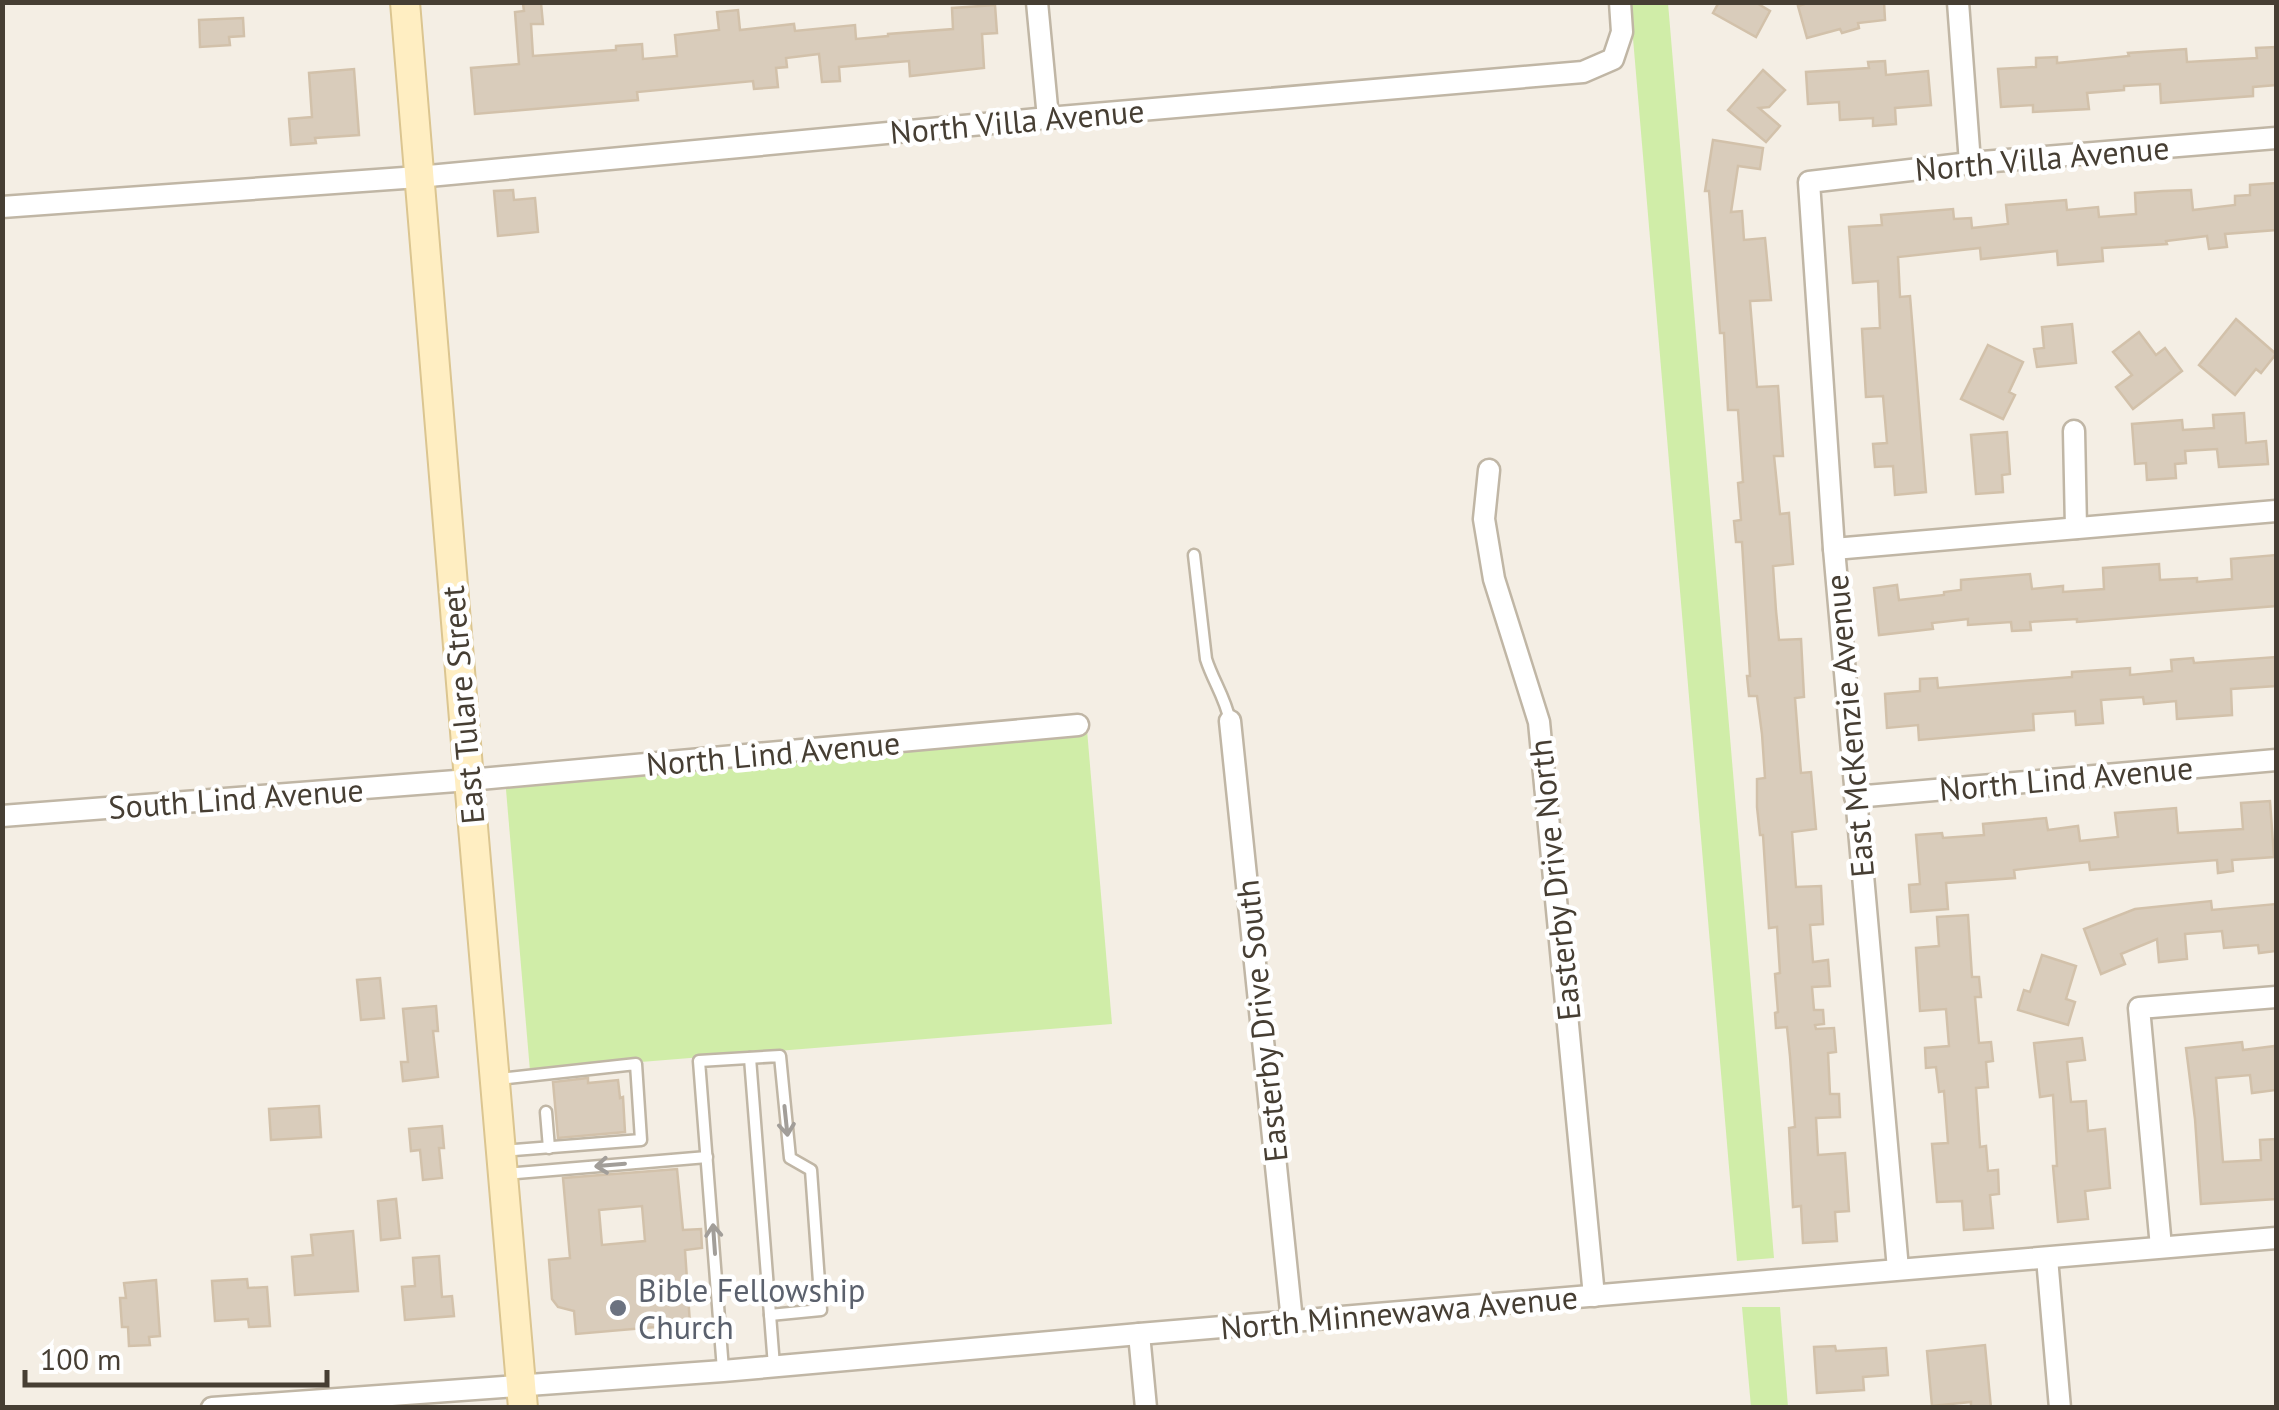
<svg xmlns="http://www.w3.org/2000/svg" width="2279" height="1410" viewBox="0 0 2279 1410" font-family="'PT Sans',sans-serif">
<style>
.green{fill:#d0eda8}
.building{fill:#d9ccbb;stroke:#d2c1aa;stroke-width:2.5;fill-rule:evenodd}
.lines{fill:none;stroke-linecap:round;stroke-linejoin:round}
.service-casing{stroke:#c0b6a5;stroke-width:15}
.minor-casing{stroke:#c0b6a5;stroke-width:25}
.secondary-casing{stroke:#dbc590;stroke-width:32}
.service{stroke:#fff;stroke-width:10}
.minor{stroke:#fff;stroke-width:20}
.secondary{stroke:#ffeec2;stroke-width:28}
.oneway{stroke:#a29e99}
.worship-dot{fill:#6b7280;stroke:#fff;stroke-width:4}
.labels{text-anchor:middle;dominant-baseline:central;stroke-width:9;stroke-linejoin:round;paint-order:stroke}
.street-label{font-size:32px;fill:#463e33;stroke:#fff}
.worship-label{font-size:32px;fill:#5b616d;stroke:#fff;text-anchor:start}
</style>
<rect width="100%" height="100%" fill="#f4eee4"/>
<!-- green -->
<g class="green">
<path d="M1630,3H1668L1774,1258L1737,1261Z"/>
<path d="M1087,730L1112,1024L530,1071L505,778Z"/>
<path d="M1742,1307H1780L1788,1407H1751Z"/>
</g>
<!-- building -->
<g class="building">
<path d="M1719,2H1755L1770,11L1756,37L1713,13Z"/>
<path d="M1811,2H1884L1885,20L1858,23L1859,28L1842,33L1840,29L1807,38L1798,6Z"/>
<path d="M541,3L543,24H531L533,56L616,50V46L642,44L643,59L677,56L675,35L719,30L717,12L738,10L740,30L794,24L795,31L855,25L856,39L888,36V34L953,29L952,8L995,5L997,33L982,34L984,68L910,76L909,61L839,67L840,81L822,82L819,54L786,58L787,67L776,68L778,87L754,89L753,81L637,92L638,100L475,114L471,68L519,64L515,12L524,11L523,4Z"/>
<path d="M243,18L244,36L229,37L230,45L200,47L199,20Z"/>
<path d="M2276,47V85L2253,87V96L2161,103L2160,84L2124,86V90L2087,93L2089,109L2033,112V105L2001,107L1998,69L2036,67V58L2057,57V63L2129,56L2128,53L2186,49L2187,62L2257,58L2256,48Z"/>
<path d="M1885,61L1886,75L1928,71L1931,105L1895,108L1896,124L1873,126V118L1840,120L1839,102L1808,104L1806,72L1869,68L1868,62Z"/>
<path d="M354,69L359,135L315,138L316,143L291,145L289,119L312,117L309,73Z"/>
<path d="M1763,70L1785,90L1769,107L1759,108L1780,126L1766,142L1728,110Z"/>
<path d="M1713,140L1763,148L1760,169L1738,166L1731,212L1742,211L1744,240L1765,238L1771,300L1750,301L1757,387L1778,386L1783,456H1774L1780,514L1789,513L1793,564L1773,566L1776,611L1779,640L1801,639L1804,697L1795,698L1798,737L1801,773L1811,772L1816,829L1792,832L1796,887L1821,886L1823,924L1810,925L1813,962L1828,960L1830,986L1812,987L1814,1010H1823L1824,1024L1815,1025L1816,1029L1834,1028L1836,1052L1828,1053L1830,1094H1839L1840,1117L1816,1118L1818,1155L1845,1153L1849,1211L1835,1212L1837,1241L1803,1243L1801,1206L1793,1207L1789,1128L1795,1127L1790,1056L1787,1027L1776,1028L1775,1013L1778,1012L1775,974L1780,973L1777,927L1769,928L1763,835H1760L1757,807V779L1765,778L1762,734L1757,696H1749L1747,676H1750L1742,542H1736L1734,521L1741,520L1738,483L1743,482L1738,410H1728L1724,333H1720L1709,191H1705Z"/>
<path d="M2276,183V230L2225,234L2227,247L2209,249L2207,236L2166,241L2167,244L2102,248L2103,261L2058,265L2057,251L1981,259L1980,248L1898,257L1900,297L1910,296L1926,492L1895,495L1893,466L1875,467L1873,444L1887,443L1883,396L1866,397L1862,329L1880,328L1878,281L1853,283L1849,227L1882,225L1881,215L1953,209L1954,219L1971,218L1972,228L2008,224L2006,205L2066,200L2067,210L2098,207L2099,217L2136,214L2135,193L2163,191L2191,190L2193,210L2235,205V196L2250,195V185Z"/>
<path d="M513,190L514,200L535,198L538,232L498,236L494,191Z"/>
<path d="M2236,319L2276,354L2261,373L2256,369L2235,395L2199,365Z"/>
<path d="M2072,324L2076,363L2037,367L2034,349L2044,348L2042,327Z"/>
<path d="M2139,332L2156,355L2165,348L2182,371L2133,409L2116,387L2132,375L2113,352Z"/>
<path d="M1988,345L2023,362L2009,392L2015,395L2003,419L1961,399Z"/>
<path d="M2244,413L2246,443L2266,441L2268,464L2219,467L2217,449L2185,451L2186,463L2175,464L2176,478L2147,480L2146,463L2135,464L2132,424L2182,420L2183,430L2214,428L2213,415Z"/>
<path d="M2007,432L2010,474L2002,475L2003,492L1976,494L1971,435Z"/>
<path d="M2276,555V606L2077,622V619L2030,622L2031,630L2012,631L2011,622L1968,625V619L1932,623L1933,629L1879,635L1874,588L1897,585L1899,600L1944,595V592L1961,590V580L2030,574L2032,589L2063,586V592L2104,589L2103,568L2159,564L2160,580L2197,578V582L2232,579L2231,559Z"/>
<path d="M2276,657V686L2231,689L2232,715L2177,719L2176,701L2144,704L2143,697L2101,700L2103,723L2076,725L2075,711L2033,714L2034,730L1919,740L1918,725L1887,728L1885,694L1920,691V679L1937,678L1938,688L2072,677V672L2130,668V675L2172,671L2171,660L2193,658L2194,663Z"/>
<path d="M2270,801L2274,857L2232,860L2233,871L2218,873L2217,860L2090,870L2089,862L2014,870L2015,878L1946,883L1948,909L1911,912L1909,885L1920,884L1916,835L1942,833L1943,838L1984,835L1983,824L2046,818L2048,830L2078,826L2080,841L2118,837L2115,813L2176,808L2178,833L2243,829L2241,803Z"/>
<path d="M2211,901L2212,910L2276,904V951L2259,953L2258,945L2224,948L2222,931L2185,934L2187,959L2159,962L2157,939L2121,954L2125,964L2101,974L2084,929L2135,909Z"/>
<path d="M1968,915L1972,977H1979L1981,997H1975L1979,1043L1991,1042L1993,1061L1986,1062L1988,1087L1976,1088L1980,1147L1986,1146L1988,1171L1998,1170L1999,1194L1990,1195L1993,1228L1964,1230L1962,1201L1937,1202L1932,1144L1948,1143L1944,1091L1939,1092L1936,1067L1926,1068L1925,1048L1949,1046L1946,1009L1920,1011L1916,948L1939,946L1937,917Z"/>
<path d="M2042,955L2076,966L2066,999L2075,1002L2068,1025L2018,1010L2024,990L2030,992Z"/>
<path d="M380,978L384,1018L361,1020L357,980Z"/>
<path d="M436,1006L438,1031H433L438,1077L403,1081L401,1062H408L403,1009Z"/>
<path d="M2082,1038L2085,1060L2067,1062L2071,1102L2086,1101L2088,1131L2105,1129L2110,1188L2085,1191L2088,1219L2058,1222L2053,1166H2057L2053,1095L2040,1097L2034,1043Z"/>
<path d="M2242,1042L2243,1050L2275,1046L2276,1090L2252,1093L2250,1075L2216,1078L2223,1162L2261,1160L2260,1140L2276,1139V1199L2201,1204L2195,1119L2186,1048Z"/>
<path d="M588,1078V1083L618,1080L620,1098L623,1097L625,1132L558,1138L553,1082Z"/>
<path d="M319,1106L321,1137L271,1140L269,1109Z"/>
<path d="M442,1126L444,1148H439L442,1178L423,1180L420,1150L411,1151L409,1129Z"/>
<path d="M677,1169L683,1230L701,1229L702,1248L685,1250L690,1324L576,1334L574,1311L558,1307L552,1299L549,1260L570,1258L563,1178ZM642,1206L645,1241L602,1245L599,1210Z"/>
<path d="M396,1199L400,1238L381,1240L378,1201Z"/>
<path d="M353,1231L358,1291L295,1295L292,1257L313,1255L311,1235Z"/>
<path d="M439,1256L442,1297L452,1296L454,1316L405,1320L402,1287L415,1286L413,1258Z"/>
<path d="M247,1279L248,1288L267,1287L270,1326L249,1327L248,1319L215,1321L212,1281Z"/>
<path d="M156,1280L160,1336L149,1337L150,1345L129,1346L128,1327H122L120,1298H126L124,1283Z"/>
<path d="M1985,1345L1991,1408H1971V1402L1932,1406L1927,1351Z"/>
<path d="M1835,1346L1836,1351L1886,1348L1888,1375L1863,1377L1864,1390L1817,1393L1814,1347Z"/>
</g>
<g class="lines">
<!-- service casing -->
<g class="service-casing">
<g id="service">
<path d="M1194,555L1206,659C1213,681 1225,697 1230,721"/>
<path d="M750,1058L774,1366"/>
<path d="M499,1079L636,1064L641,1140L502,1151"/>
<path d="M546,1112L549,1148"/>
<path d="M504,1174L707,1157"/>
<path d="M723,1370L699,1061L780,1056L790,1158L811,1170L821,1310L770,1315"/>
</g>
</g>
<!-- minor casing -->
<g class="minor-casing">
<g id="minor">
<path d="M1037,2L1048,118"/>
<path d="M1958,2L1970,163"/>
<path d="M2,207L418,177L1048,118L1583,72L1613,59L1622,32L1620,2"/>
<path d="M2074,431L2076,528"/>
<path d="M1489,470L1484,519L1494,579L1539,722L1594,1296"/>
<path d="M1834,549L2276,511"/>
<path d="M1230,721L1292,1321"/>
<path d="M1855,797L2276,760"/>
<path d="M2,816L469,780L1078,725"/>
<path d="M2161,1247L2139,1008L2276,997"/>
<path d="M2047,1258L2060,1408"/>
<path d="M1898,1269L1834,549L1809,182L1970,163L2276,138"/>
<path d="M1139,1334L1146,1408"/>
<path d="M212,1408L723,1371L1139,1334L2276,1238"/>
</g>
</g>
<!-- secondary casing -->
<g class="secondary-casing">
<path id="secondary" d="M405,2L469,780L523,1408"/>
</g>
<!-- service -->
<use href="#service" class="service"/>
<!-- minor -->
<use href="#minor" class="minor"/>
<!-- secondary -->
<use href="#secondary" class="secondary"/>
</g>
<!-- one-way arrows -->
<defs><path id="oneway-shaft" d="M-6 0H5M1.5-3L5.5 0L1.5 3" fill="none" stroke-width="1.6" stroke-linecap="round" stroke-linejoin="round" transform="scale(2.5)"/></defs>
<g class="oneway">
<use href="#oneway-shaft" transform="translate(786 1121) rotate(84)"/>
<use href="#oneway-shaft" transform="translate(610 1165) rotate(175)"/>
<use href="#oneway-shaft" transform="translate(714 1239) rotate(-94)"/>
</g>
<!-- markers -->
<circle class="worship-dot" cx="618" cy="1308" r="10"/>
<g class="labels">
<!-- street labels -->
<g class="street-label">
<text transform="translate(1017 121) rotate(-5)">North Villa Avenue</text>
<text transform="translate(2042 158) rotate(-5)">North Villa Avenue</text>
<text transform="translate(462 705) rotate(-95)">East Tulare Street</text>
<text transform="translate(1849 726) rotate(-95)">East McKenzie Avenue</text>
<text transform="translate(773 753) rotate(-5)">North Lind Avenue</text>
<text transform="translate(2066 778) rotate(-5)">North Lind Avenue</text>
<text transform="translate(236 798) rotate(-4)">South Lind Avenue</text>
<text transform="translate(1554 880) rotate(-96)">Easterby Drive North</text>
<text transform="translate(1261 1021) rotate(-96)">Easterby Drive South</text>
<text transform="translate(1399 1312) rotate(-5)">North Minnewawa Avenue</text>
</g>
<!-- worship labels -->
<g class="worship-label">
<text x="638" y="1290">Bible Fellowship<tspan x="638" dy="37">Church</tspan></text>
</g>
</g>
<!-- border -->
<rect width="2279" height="1410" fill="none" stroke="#463e33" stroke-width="10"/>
<!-- scale -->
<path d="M25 1370v15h302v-15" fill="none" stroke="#463e33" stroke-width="5"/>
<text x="40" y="1370" font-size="30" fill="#463e33" stroke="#ffffff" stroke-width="8" paint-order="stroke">100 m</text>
</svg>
